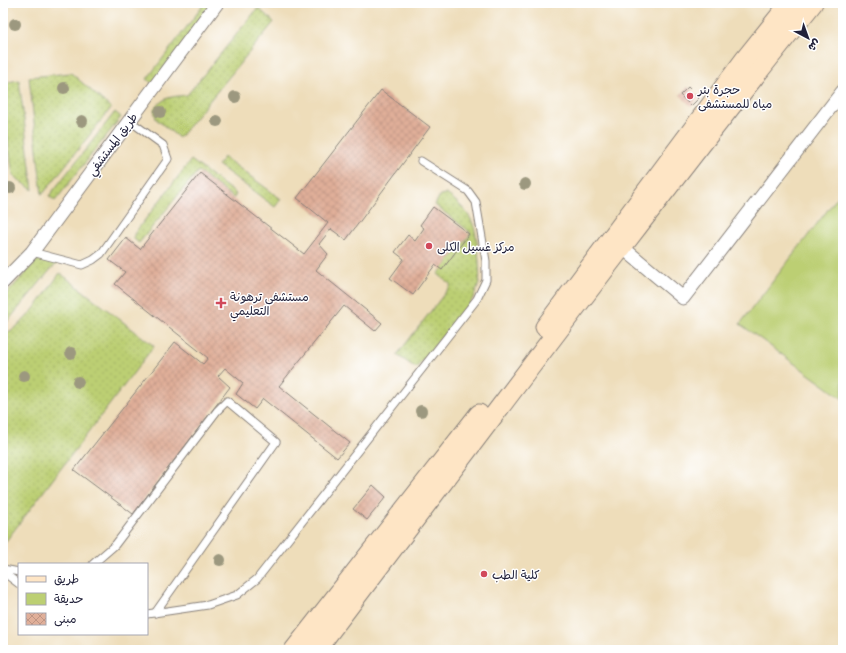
<svg xmlns="http://www.w3.org/2000/svg" width="846" height="653" viewBox="0 0 846 653" font-family="Delius,'Playpen Sans Arabic',sans-serif">
<style>
.grass{fill:url(#grass-dots);stroke:#6f7857}
.green{fill:#bccf73;stroke:#6f7857}
.building{fill:url(#building-cross-hatch)}
.lines{fill:none;stroke-linecap:round;stroke-linejoin:round}
.lane-casing{stroke:#88807a;stroke-width:9}
.street-casing{stroke:#88807a;stroke-width:15}
.secondary-casing{stroke:#88807a;stroke-width:21}
.lane{stroke:#fff;stroke-width:7}
.street{stroke:#fff;stroke-width:13}
.secondary{stroke:#fee5c5;stroke-width:19}
.tree{fill:#9c987f}
.poi-dot{fill:#d1495b;stroke:#fff;stroke-width:1.5}
.labels{text-anchor:middle;dominant-baseline:central;stroke-width:3;stroke-linejoin:round;paint-order:stroke}
.poi-label{font-size:12px;fill:#22223b;stroke:#fff;text-anchor:start}
.street-label{font-size:12px;fill:#22223b;stroke:#fff}
</style>
<defs>
<pattern id="grass-dots" width="8" height="8" patternUnits="userSpaceOnUse"><rect width="8" height="8" fill="#bccf73"/><path d="M2 2h.1M6 6h.1" fill="none" stroke="#a1b164" stroke-width="1.8" stroke-linecap="round"/></pattern>
<pattern id="building-cross-hatch" width="8" height="8" patternUnits="userSpaceOnUse"><rect width="8" height="8" fill="#e0af99"/><path d="M0 0l8 8M0 8l8-8" fill="none" stroke="#c09685"/></pattern>
</defs>
<rect width="100%" height="100%" fill="#fff"/>
<filter id="ink" filterUnits="userSpaceOnUse"><feTurbulence type="fractalNoise" baseFrequency=".025" numOctaves="2"/><feDisplacementMap in="SourceGraphic" scale="8" xChannelSelector="R" yChannelSelector="G"/><feConvolveMatrix kernelMatrix="1 2 1 2 8 2 1 2 1" color-interpolation-filters="sRGB"/></filter>
<filter id="wash" filterUnits="userSpaceOnUse"><feTurbulence type="fractalNoise" baseFrequency=".012" numOctaves="4" result="noise"/><feDisplacementMap in="SourceGraphic" scale="16" xChannelSelector="R" yChannelSelector="G"/><feGaussianBlur stdDeviation="0.9" result="paint"/><feColorMatrix in="noise" values="0 0 0 0 0 0 0 0 0 0 0 0 0 0 0 0 0 1.4 0 .05"/><feComposite in="paint" operator="in"/></filter>
<g filter="url(#wash)">
<rect width="100%" height="100%" fill="#eeddba"/>
<!-- grass -->
<g class="grass">
<path d="M205,3H215L153,84L147,79Z"/>
<path d="M258,8L274,22L179,138L156,119L154,109C165,96 171,97 187,95Z"/>
<path d="M71,73L111,108L42,195L29,77Z"/>
<path d="M19,80L33,190L13,176L3,105V83Z"/>
<path d="M115,112L121,117L55,201L49,196Z"/>
<path d="M224,157L281,199L275,207L218,165Z"/>
<path d="M191,160L236,194L234,198L198,171L139,243L134,239V234Z"/>
<path d="M446,194C455,199 470,214 473,224C477,232 481,274 479,283C477,290 474,297 470,303L416,368L397,355L451,285L438,274L470,235V232L435,205L440,195Z"/>
<path d="M45,259L58,263L51,269L3,327V298L37,260Z"/>
<path d="M60,273L154,346L3,545V335C28,323 44,295 60,273Z"/>
</g>
<!-- green -->
<path class="green" d="M843,190V399L740,324Z"/>
<g id="blocks">
<!-- building -->
<g class="building">
<path d="M688,87L699,98L691,106L680,95Z"/>
<path d="M381,90L430,127L346,240L331,229L319,244L328,254L316,270L382,323L375,331L344,306L279,386L350,443L337,458L263,399L255,409L236,394L243,383L225,368L218,376L230,387L133,514L74,470L175,342L203,364L208,358L115,284L125,272L109,260L126,238L140,249L200,173L304,254L328,223L297,198Z"/>
<path d="M433,207L469,234L442,270L435,265L413,295L390,278L404,259L395,252L408,235L415,241L424,228L420,225Z"/>
<path d="M373,485L386,497L367,520L353,509Z"/>
</g>
</g>
</g>
<g filter="url(#ink)">
<use href="#blocks" fill-opacity="0" stroke="#88807a" stroke-width="1"/>
<g class="lines">
<!-- lane casing -->
<g class="lane-casing">
<g id="lane">
<path d="M32,252L82,265L93,260L101,254L168,159L163,145L130,121"/>
<path d="M93,564L115,545L217,411L227,401L276,442L155,613"/>
<path d="M3,569L19,572"/>
<path d="M3,572L19,584"/>
<path d="M147,614L208,605L237,595L257,579L477,299L486,280V261L476,202L468,191L421,161"/>
</g>
</g>
<!-- street casing -->
<g class="street-casing">
<g id="street">
<path d="M622,247L683,298L843,91"/>
<path d="M3,282L32,252L217,3"/>
</g>
</g>
<!-- secondary casing -->
<g class="secondary-casing">
<g id="secondary">
<path d="M545,327L745,59L790,3"/>
<path d="M294,650L479,414"/>
<path d="M316,650C481,433 643,215 813,3"/>
</g>
</g>
<!-- lane -->
<use href="#lane" class="lane"/>
<!-- street -->
<use href="#street" class="street"/>
<!-- secondary -->
<use href="#secondary" class="secondary"/>
</g>
<!-- trees -->
<g class="tree">
<circle cx="15" cy="24" r="6"/>
<circle cx="64" cy="88" r="6"/>
<circle cx="235" cy="97" r="6"/>
<circle cx="160" cy="112" r="6"/>
<circle cx="82" cy="121" r="6"/>
<circle cx="217" cy="121" r="6"/>
<circle cx="525" cy="184" r="6"/>
<circle cx="10" cy="188" r="6"/>
<circle cx="71" cy="353" r="6"/>
<circle cx="24" cy="376" r="6"/>
<circle cx="78" cy="382" r="6"/>
<circle cx="421" cy="411" r="6"/>
<circle cx="220" cy="560" r="6"/>
</g>
</g>
<!-- markers -->
<g class="poi-dot">
<circle cx="690" cy="96" r="4"/>
<circle cx="429" cy="246" r="4"/>
<path d="M219 297h4v4h4v4h-4v4h-4v-4h-4v-4h4z"/>
<circle cx="484" cy="574" r="4"/>
</g>
<g class="labels">
<!-- poi labels -->
<g class="poi-label">
<text x="698" y="89">حجرة بئر<tspan x="698" dy="14">مياه للمستشفى</tspan></text>
<text x="437" y="246">مركز غسيل الكلى</text>
<text x="230" y="296">مستشفى ترهونة<tspan x="230" dy="14">التعليمي</tspan></text>
<text x="492" y="574">كلية الطب</text>
</g>
<!-- street labels -->
<g class="street-label">
<text transform="translate(112 144) rotate(-53)">طريق المستشفي</text>
</g>
</g>
<!-- margin -->
<rect width="846" height="653" fill="none" stroke="#fff" stroke-width="16"/>
<!-- legend -->
<rect x="18" y="563" width="130" height="72" fill="#ffffff" stroke="#a7a7b1"/>
<rect x="26" y="576" width="20" height="6" fill="#fee5c5" stroke="#a7a7b1"/>
<text x="54" y="583" font-size="12" fill="#22223b">طريق</text>
<rect x="26" y="593" width="20" height="12" fill="#bccf73" stroke="#a7a7b1"/>
<text x="54" y="603" font-size="12" fill="#22223b">حديقة</text>
<rect x="26" y="613" width="20" height="12" fill="url(#building-cross-hatch)" stroke="#a7a7b1"/>
<text x="54" y="623" font-size="12" fill="#22223b">مبنى</text>
<!-- north arrow -->
<g transform="translate(808 38) rotate(139)" stroke="#ffffff" stroke-width="3" paint-order="stroke">
<path d="M0-3L7 15L0 10L-7 15Z" fill="#22223b"/>
<text y="-6" font-size="11" font-weight="bold" text-anchor="middle" fill="#22223b">ش</text>
</g>
</svg>
